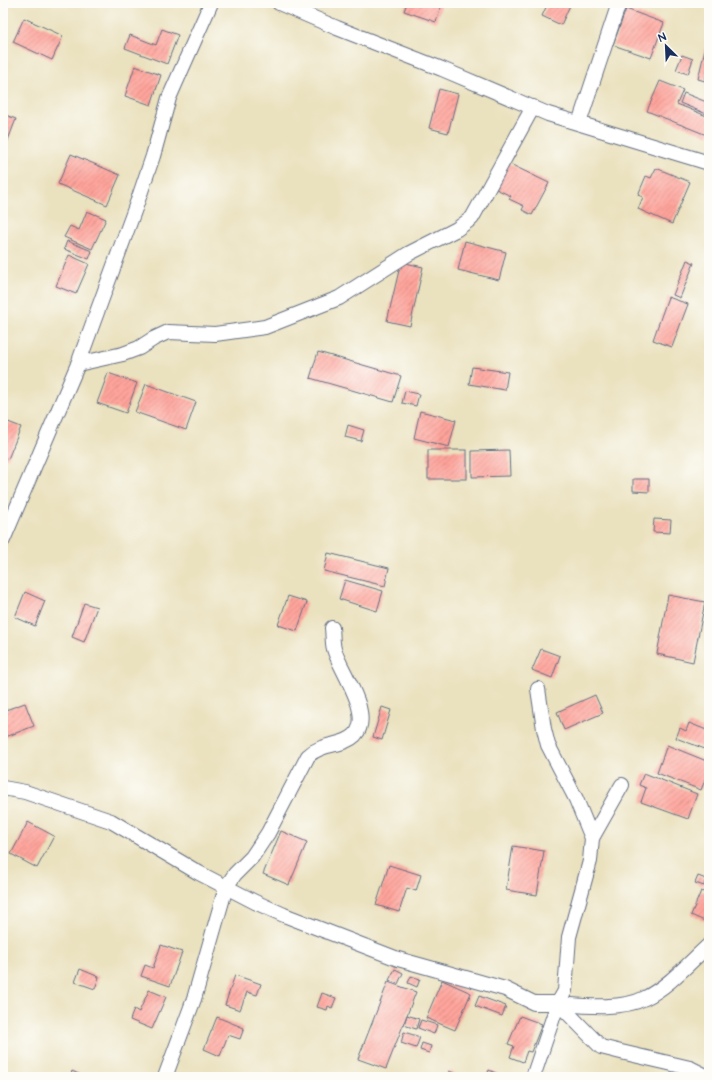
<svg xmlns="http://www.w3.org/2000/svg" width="712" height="1080" viewBox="0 0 712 1080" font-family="'Architects Daughter',sans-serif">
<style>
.building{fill:url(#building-hatch)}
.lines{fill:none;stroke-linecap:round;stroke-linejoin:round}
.street-casing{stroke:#636d80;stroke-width:16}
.street{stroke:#fff;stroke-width:14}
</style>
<defs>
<pattern id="building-hatch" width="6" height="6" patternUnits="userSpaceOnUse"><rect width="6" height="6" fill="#ffa49b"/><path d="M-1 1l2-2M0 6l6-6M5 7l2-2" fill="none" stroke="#ce8682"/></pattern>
</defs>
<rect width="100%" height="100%" fill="#fdfcf7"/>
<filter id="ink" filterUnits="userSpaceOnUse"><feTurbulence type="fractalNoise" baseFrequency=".025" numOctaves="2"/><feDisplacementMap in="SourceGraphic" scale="8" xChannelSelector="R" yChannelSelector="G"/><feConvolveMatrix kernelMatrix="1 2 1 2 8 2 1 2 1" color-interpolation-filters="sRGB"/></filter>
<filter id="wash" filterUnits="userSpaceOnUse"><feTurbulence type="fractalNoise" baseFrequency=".012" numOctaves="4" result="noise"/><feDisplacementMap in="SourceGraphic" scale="16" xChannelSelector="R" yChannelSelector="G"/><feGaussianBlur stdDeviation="0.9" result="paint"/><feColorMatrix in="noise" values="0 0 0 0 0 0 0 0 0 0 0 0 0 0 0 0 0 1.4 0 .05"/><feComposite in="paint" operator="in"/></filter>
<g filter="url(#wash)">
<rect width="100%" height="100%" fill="#eae1be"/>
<g id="blocks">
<!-- building -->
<g class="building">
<path d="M407,3H442L436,22L404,11Z"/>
<path d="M548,3H571L561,25L542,16Z"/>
<path d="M626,9L664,23L651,58L613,45Z"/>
<path d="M24,18L63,36L52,60L13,42Z"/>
<path d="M162,29L178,35L167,64L125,48L130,35L156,45Z"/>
<path d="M705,49L709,50L708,62L709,59V64L705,81L698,79Z"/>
<path d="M682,55L693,59L688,74L676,70Z"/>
<path d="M135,66L161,75L151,105L125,96Z"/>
<path d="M660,81L683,90L677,104L709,117V136L647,111Z"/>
<path d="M439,89L458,94L448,133L429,128Z"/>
<path d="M684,93L709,103V115L680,103Z"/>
<path d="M3,114L16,119L3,153Z"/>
<path d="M71,154L120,175L107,205L58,184Z"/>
<path d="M508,163L549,183L532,215L522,210L524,206L509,199L511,196L496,189Z"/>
<path d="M656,168L690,182L672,224L638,209L643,197L638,195L646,176L651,178Z"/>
<path d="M87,211L106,219L92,249L64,237L70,226L79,230Z"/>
<path d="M67,241L92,251L89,259L64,249Z"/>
<path d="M465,241L506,252L499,280L458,270Z"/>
<path d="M69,255L89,264L76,294L56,286Z"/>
<path d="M687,260L694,263L680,298L673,295Z"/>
<path d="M401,262L423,267L410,326L387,321Z"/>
<path d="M668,297L688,304L672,347L653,340Z"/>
<path d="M318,352L401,376L393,402L310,378Z"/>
<path d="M472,367L508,372L505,390L469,384Z"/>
<path d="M108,373L137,383L126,413L97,403Z"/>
<path d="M146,384L196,402L186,430L135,412Z"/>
<path d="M405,391L419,394L416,406L402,403Z"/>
<path d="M420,411L456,420L449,447L414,438Z"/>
<path d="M3,420L21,427L8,459L3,457Z"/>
<path d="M348,425L364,430L361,441L345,437Z"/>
<rect x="428" y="450" width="39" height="29"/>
<path d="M509,450L510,476L472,477V451Z"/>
<path d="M633,479H649V492L633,491Z"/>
<path d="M654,519L671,520L670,533L653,532Z"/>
<path d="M328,553L389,568L385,586L324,571Z"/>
<path d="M345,580L383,591L377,611L339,599Z"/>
<path d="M25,592L45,601L35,626L15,617Z"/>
<path d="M668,595L705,602L693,662L657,654Z"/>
<path d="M288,596L307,602L297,631L278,625Z"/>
<path d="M84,603L97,607L84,642L72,637Z"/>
<path d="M541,649L560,656L552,678L532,670Z"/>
<path d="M595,695L603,713L564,730L557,712Z"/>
<path d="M25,703L34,726L3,738V711Z"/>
<path d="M382,707L391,710L382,740L373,737Z"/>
<path d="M689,723L709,731V738L705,749L676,738L680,728L686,731Z"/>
<path d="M667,745L709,762V770L701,790L657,773Z"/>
<path d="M644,773L697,794L688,819L641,802L646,788L639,785Z"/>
<path d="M28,822L54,836L37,868L11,854Z"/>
<path d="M281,831L307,842L289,885L263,874Z"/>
<path d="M513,846L544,851L537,895L506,890Z"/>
<path d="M389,865L421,875L416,891L407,888L399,912L376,905Z"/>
<path d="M698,876L706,879L704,886L695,883Z"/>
<path d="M701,891L709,894V923L691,915Z"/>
<path d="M161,945L182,952L170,986L141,976L145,965L153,968Z"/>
<path d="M80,969L99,977L95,989L75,982Z"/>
<path d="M395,969L403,973L398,984L389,980Z"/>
<path d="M235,975L261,984L257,995L247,992L240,1010L225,1005Z"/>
<path d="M411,976L420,979L417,987L408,983Z"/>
<path d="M442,980L471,993L455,1030L426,1018Z"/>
<path d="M388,982L416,992L386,1069L358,1059Z"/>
<path d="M149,990L166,997L152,1029L130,1020L134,1009L139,1012Z"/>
<path d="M322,993L336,998L332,1008L328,1006L327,1010L317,1007Z"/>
<path d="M479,996L506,1006L502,1016L475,1006Z"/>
<path d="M407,1015L419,1019L416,1029L404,1025Z"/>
<path d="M520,1016L542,1024L531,1052L527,1051L523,1062L510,1057L514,1046L508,1044Z"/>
<path d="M217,1017L244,1028L240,1039L228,1035L220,1056L204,1049Z"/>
<path d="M421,1020L437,1025L434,1034L418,1028Z"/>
<path d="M404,1032L420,1037L416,1048L401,1043Z"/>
<path d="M422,1043L431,1046L429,1053L420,1050Z"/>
<path d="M489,1070L505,1077H486Z"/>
<path d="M72,1071L85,1077H70Z"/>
<path d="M449,1071L463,1077H446Z"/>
</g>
</g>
</g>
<g filter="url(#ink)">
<use href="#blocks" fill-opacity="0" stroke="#636d80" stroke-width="1"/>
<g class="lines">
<!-- street casing -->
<g class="street-casing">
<g id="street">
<path d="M279,3L337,28L442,69L548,114L709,163"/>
<path d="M579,123L619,3"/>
<path d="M78,364L123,354L139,348L153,339L168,332L215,334L265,327L339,298L408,254L457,229L472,218L533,107"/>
<path d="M3,540L78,364L137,203L153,156L169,98L211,3"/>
<path d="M538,689L544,729L548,745L576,799L592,838"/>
<path d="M3,788L25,792L111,821L199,873L255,902L284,915L398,959L505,989L534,1003H558L601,1047L621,1052L690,1068L708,1077"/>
<path d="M559,1004C584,1006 622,1010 645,998C669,986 689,963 709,945"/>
<path d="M165,1077L194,999L226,887L235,874L252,857L268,833L308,756C323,742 343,747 355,735C374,714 340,671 334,649C332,642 333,634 332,628"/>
<path d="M533,1077L558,1003L565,991L569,937L590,861L592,838L622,785"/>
</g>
</g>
<!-- street -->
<use href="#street" class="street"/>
</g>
</g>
<!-- margin -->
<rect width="712" height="1080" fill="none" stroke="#fdfcf7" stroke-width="16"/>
<!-- north arrow -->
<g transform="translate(666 46) rotate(336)" stroke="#fdfcf7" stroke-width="3" paint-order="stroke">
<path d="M0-3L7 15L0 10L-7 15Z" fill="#1b2f5e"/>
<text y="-6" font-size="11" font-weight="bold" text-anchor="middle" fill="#1b2f5e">N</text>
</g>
</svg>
